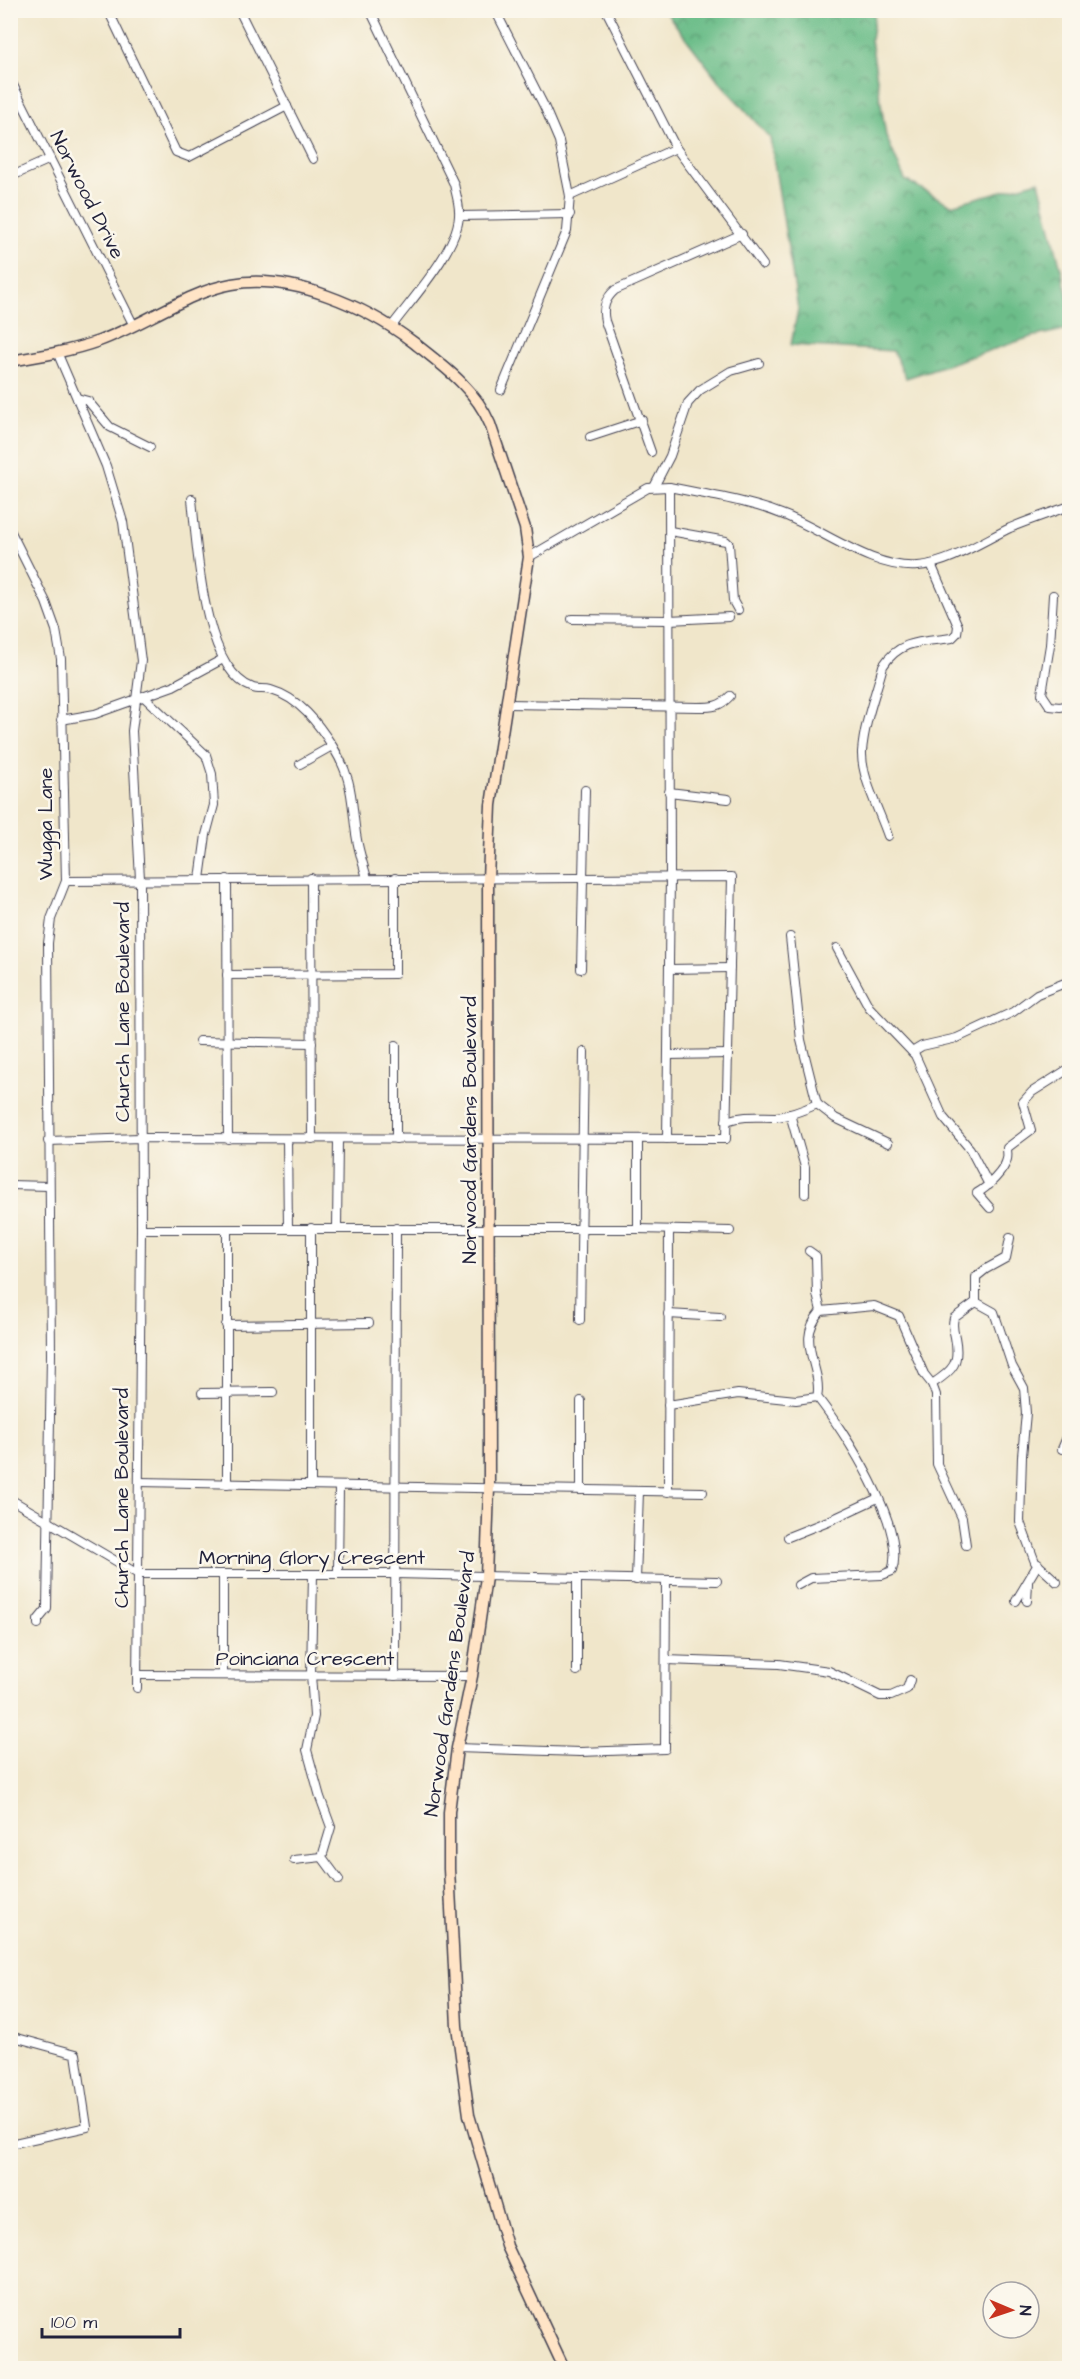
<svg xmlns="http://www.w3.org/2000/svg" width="1080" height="2379" viewBox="0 0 1080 2379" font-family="'Architects Daughter',sans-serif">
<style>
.forest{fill:url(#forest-crowns);stroke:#477062;stroke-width:1.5}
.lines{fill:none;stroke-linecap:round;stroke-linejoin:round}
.street-casing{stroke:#413f50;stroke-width:10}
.secondary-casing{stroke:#413f50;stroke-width:13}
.street{stroke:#fff;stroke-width:8}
.secondary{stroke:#ffe4c6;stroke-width:10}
.labels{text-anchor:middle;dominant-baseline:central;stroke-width:5;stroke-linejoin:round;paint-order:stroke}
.street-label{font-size:20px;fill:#22223b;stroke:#fbf7ec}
</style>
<defs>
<pattern id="forest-crowns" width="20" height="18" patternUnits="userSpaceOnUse" patternTransform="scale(1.5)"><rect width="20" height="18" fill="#6cbd89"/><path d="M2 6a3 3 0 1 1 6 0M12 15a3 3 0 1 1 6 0" fill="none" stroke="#589971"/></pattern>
</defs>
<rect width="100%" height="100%" fill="#fbf7ec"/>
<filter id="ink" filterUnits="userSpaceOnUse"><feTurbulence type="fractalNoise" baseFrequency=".0167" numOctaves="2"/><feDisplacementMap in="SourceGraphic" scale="12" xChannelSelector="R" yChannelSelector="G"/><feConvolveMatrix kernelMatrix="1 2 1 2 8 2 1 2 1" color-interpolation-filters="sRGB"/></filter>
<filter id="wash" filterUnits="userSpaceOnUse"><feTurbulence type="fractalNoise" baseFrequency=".008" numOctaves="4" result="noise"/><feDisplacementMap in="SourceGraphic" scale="24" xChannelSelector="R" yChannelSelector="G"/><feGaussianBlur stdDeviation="1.35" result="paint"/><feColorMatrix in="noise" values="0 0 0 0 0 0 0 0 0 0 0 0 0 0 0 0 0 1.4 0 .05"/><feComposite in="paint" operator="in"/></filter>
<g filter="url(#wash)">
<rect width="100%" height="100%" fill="#f0e6ca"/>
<!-- forest -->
<path class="forest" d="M665,11H875L871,40L886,136L905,180L951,205L1039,181L1069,301V329L1031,337L906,378L893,351L791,345L798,309L770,138L718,80Z"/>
</g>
<g filter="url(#ink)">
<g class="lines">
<!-- street casing -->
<g class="street-casing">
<g id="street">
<path d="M108,10L176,152L189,157L287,106"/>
<path d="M239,10L313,159"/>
<path d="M370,10L454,184C456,195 460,205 459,216C457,250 412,299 392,326"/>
<path d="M495,10L544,106L559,141L570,196L567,231L501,390"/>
<path d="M606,10L676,148L763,265"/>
<path d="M10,79L134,326"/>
<path d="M12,176L50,159"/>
<path d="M570,196L676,148"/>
<path d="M459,216L570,214"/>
<path d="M57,352L106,466L123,522L141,661L132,731L140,879L141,1229L137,1688"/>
<path d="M77,398L88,401L110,427L150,447"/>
<path d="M590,437L642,420"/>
<path d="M651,452L605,321C602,308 605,299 615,290L742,234"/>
<path d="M654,487L670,456L688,403L700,390L731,371L759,363"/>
<path d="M192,499C197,545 202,670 253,688C258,690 265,688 271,690C299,698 318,723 333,747C353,779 351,798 356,834C358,849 363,864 367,878"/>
<path d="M10,530L46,602L56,630L61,659L66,881L51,919L48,943L51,1354L47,1609L38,1620V1624"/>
<path d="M670,531L726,541L729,544L733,601L738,610"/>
<path d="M529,557L648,488L669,487C707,495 747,500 784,515C823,530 874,570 918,566C948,564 983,541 1010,528C1029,520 1050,513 1070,506"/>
<path d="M1053,595L1050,645L1042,694L1050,706L1060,707L1070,705"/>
<path d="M572,619L669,620L729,617"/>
<path d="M143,696L206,755L212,774L214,805L206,835L200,879"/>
<path d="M507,704L698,707C712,707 720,707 730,696"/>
<path d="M61,720L95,714L173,686L223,659"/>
<path d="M10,721H11"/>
<path d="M300,764L332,746"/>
<path d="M669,792L728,799"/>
<path d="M888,836C880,812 861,777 862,752C864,723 876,693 883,666C900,639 924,642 952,638L957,633L958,626L931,564"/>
<path d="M311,878L312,1139"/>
<path d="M227,879L228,1139"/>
<path d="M837,948L869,1007L915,1055L943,1117L970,1149L989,1185"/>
<path d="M581,969L585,790"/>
<path d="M669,969L730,968"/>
<path d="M227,975L395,974V878"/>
<path d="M199,1041L312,1043"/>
<path d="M912,1052L922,1046L957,1038L1013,1012L1037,994L1070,981"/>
<path d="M668,1055L728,1054"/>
<path d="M817,1104L835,1118L888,1143"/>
<path d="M790,1114L805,1167V1194"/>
<path d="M726,1121C743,1115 758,1117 775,1117C790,1116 804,1110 817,1104L801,1040L790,937"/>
<path d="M287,1139L288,1229"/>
<path d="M396,1139V1045"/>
<path d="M638,1139V1229"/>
<path d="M667,1139L670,877L669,487"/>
<path d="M48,1141L140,1138L726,1139L732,877L66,881"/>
<path d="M10,1185L49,1186"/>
<path d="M990,1208L977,1193C987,1188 1005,1170 1007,1159C1008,1155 1007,1152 1007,1148L1031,1130L1023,1102L1032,1092L1070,1068"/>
<path d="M311,1228V1485"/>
<path d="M337,1228L338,1139"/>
<path d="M141,1229H638L730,1231"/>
<path d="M227,1230V1484"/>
<path d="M1010,1238L1006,1258L986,1269L976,1277V1302L994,1312L1012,1366L1024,1388L1026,1413L1022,1456L1020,1522L1035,1562L1057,1582"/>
<path d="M809,1251L816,1256L817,1294L821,1311"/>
<path d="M668,1314L720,1317"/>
<path d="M580,1320L584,1052"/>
<path d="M226,1325L369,1323"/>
<path d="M932,1384L936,1395L937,1464L962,1518L966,1545"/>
<path d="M202,1393L273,1392"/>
<path d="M581,1401V1490"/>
<path d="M668,1405L738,1394L796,1400L817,1397C819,1391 818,1385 817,1378C811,1350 801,1335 821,1311L874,1306L899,1316L924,1374L932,1384C954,1370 960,1363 955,1337C953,1330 952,1325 954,1318L976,1302"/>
<path d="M1062,1449L1070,1430"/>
<path d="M139,1482L703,1492"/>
<path d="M668,1492L669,1230"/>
<path d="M10,1499L138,1574H396L717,1581"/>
<path d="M788,1537L833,1519L878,1498"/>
<path d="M223,1574V1675"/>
<path d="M313,1574L311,1675L314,1716L307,1750L320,1797L331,1827L322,1857L339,1880"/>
<path d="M338,1574L339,1486"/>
<path d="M636,1580L639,1491"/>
<path d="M798,1585L811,1578L882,1575L892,1571C907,1527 844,1431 817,1397"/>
<path d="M1016,1601L1038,1564"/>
<path d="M1027,1601L1028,1583"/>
<path d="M666,1660L779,1664L829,1671L880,1696H891L907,1689L910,1680"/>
<path d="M577,1671V1579"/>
<path d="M137,1675L472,1676"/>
<path d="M395,1676L396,1228"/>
<path d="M457,1748L580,1752L665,1749L666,1580"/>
<path d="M294,1860L322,1857"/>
<path d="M10,2036L76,2054L87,2127L10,2144"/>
</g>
</g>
<!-- secondary casing -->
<g class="secondary-casing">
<path id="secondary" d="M10,361C40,356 71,351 99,341C141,326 190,291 232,284C291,273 367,307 413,342C442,365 475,388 490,424L525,528L529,557L491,805L488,879L489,1488L486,1577L472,1676L457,1748L449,1812V1869L457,2026L469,2115L507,2246L564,2368"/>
</g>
<!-- street -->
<use href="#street" class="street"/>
<!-- secondary -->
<use href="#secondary" class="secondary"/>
</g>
</g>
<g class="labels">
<!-- street labels -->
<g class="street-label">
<text transform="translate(87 195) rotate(63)">Norwood Drive</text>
<text transform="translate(46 824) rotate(-90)">Wugga Lane</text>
<text transform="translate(123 1012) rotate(-90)">Church Lane Boulevard</text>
<text transform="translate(470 1130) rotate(-90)">Norwood Gardens Boulevard</text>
<text transform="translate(122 1498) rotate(-90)">Church Lane Boulevard</text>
<text x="312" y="1558">Morning Glory Crescent</text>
<text x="305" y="1659">Poinciana Crescent</text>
<text transform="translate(450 1684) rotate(-82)">Norwood Gardens Boulevard</text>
</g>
</g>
<!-- margin -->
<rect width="1080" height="2379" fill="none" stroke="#fbf7ec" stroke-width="36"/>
<!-- north arrow -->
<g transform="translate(1011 2310) rotate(92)"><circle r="28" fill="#fbf7ec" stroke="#a4a2a5" stroke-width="1.5"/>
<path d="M0-4.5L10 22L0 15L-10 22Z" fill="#c8321e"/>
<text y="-9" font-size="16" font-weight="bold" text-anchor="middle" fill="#22223b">N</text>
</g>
<!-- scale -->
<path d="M42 2328v9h138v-9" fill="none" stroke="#22223b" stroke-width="3"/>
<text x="51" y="2328" font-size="18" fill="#22223b" stroke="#fbf7ec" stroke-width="4.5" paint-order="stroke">100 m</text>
</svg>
